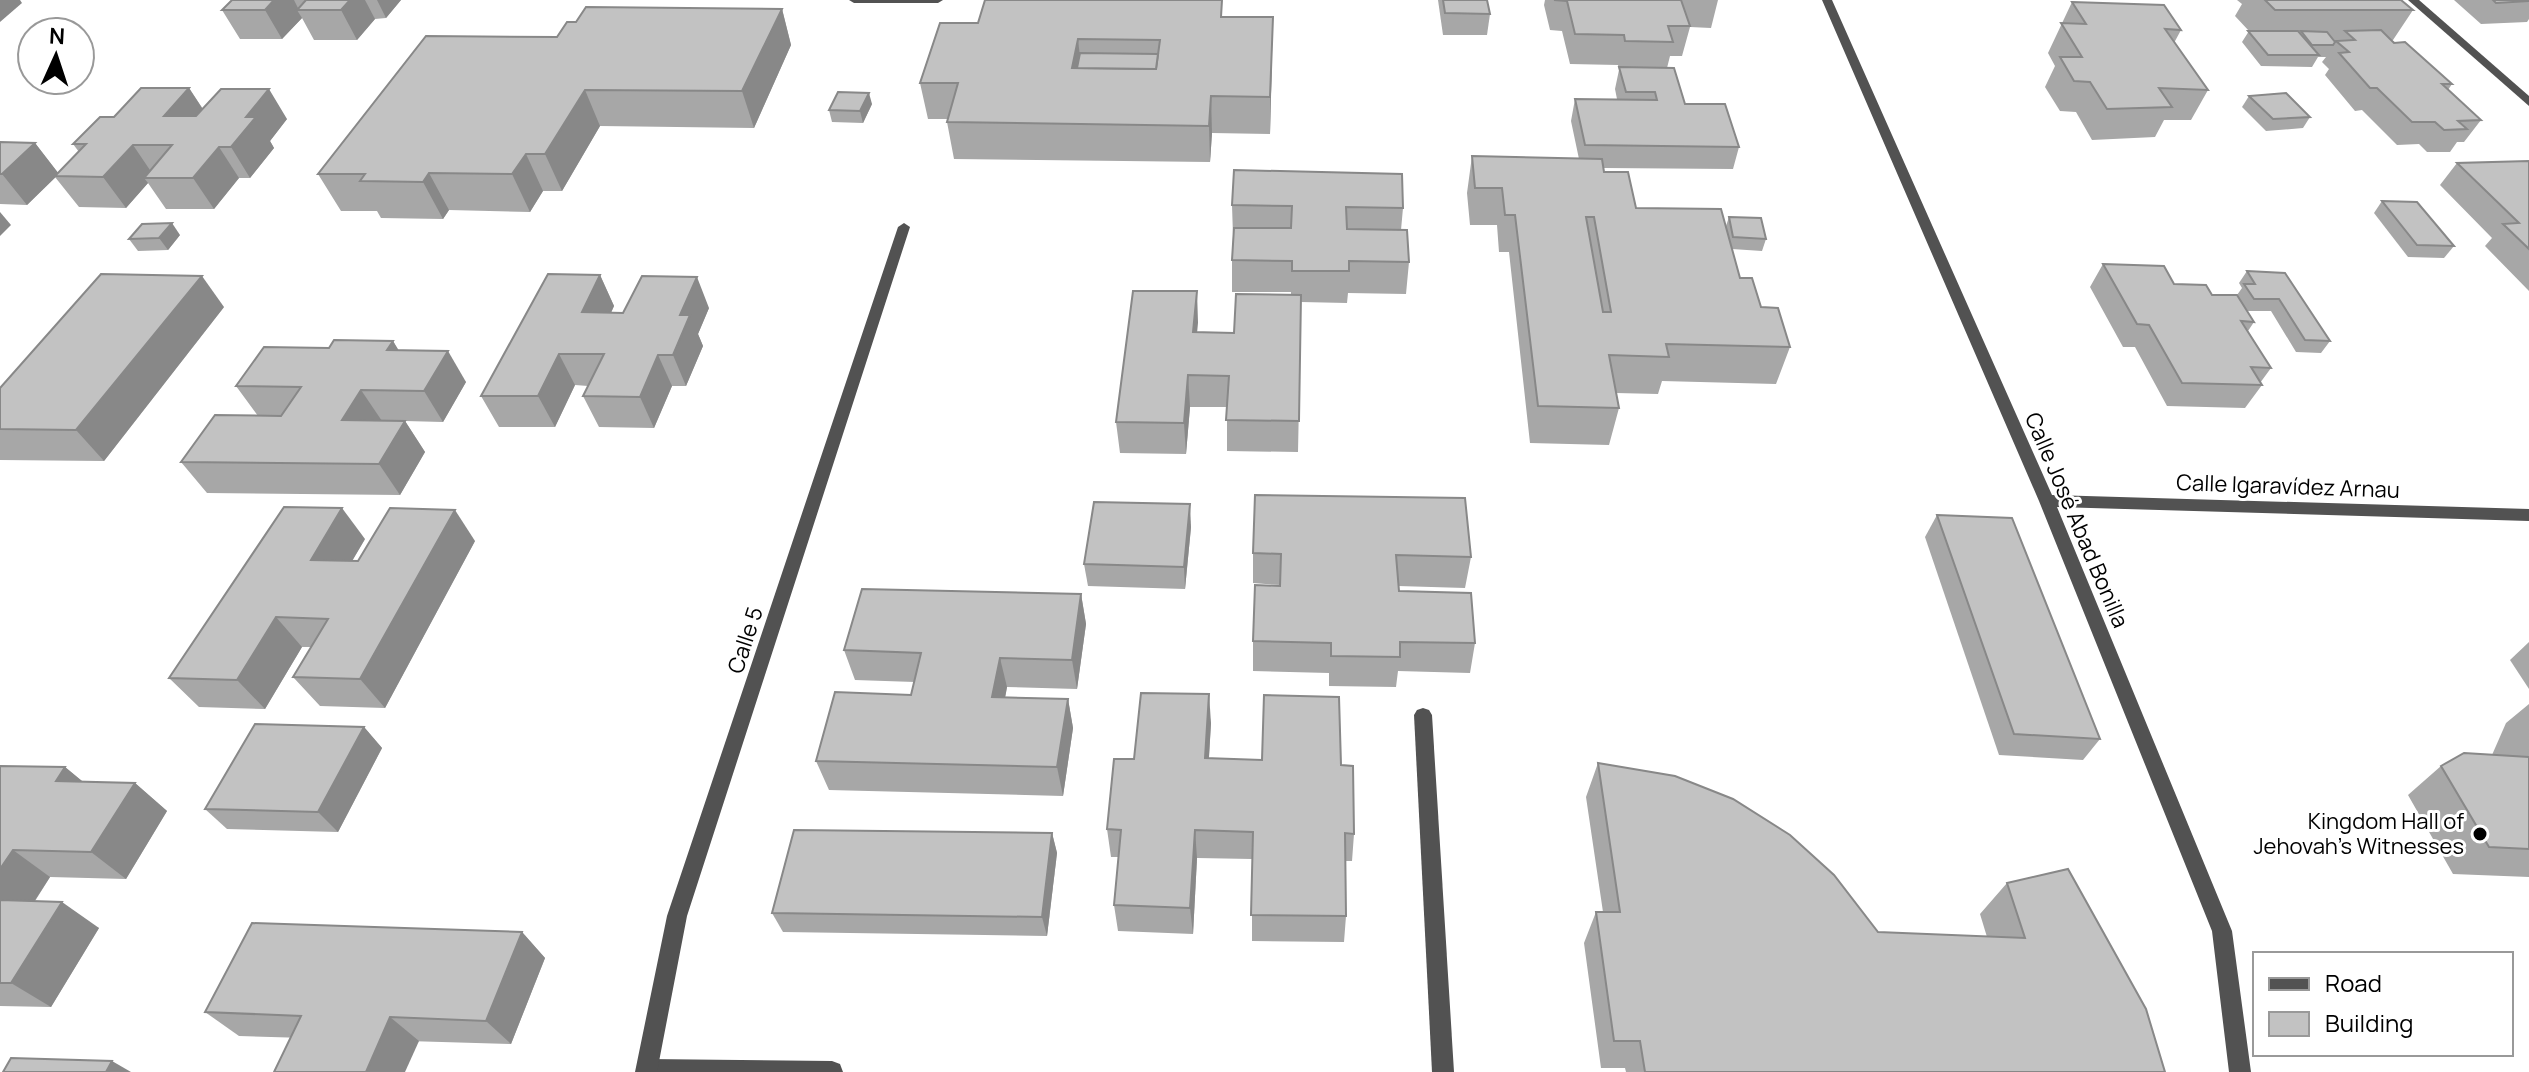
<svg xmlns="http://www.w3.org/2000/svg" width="2529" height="1072" viewBox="0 0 2529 1072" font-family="Manrope,sans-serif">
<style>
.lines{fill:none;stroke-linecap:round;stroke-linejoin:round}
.lane{fill:#525252;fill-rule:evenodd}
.street{fill:#525252;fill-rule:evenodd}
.wall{fill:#a7a7a7}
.shaded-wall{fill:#888}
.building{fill:#c2c2c2;stroke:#888;stroke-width:2;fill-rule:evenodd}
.poi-dot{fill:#000;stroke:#fff;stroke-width:3}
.labels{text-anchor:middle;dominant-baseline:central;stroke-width:6;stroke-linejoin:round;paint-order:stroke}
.street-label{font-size:22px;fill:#000;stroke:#fff}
.poi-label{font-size:22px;fill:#000;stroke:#fff;text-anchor:end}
</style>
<rect width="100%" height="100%" fill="#fff"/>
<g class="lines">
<!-- lane -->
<g class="lane">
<path d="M849,0H943L938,3H854Z"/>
<path d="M1423,708L1429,710L1432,715L1454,1072H1432L1414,715L1417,710Z"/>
<path d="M647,1059L832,1061L840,1064L843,1072H637L639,1062Z"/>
</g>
<!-- street -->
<g class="street">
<path d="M1822,0H1832L2052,495L2529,509V521L2057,507L2232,931L2251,1072H2229L2212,931L2039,501Z"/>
<path d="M2408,0H2419L2529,96V106Z"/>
<path d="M904,223L910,227L687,916L657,1072H635L667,916L898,227Z"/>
</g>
</g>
<!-- wall -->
<g class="wall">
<path d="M232,0H401L386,18L375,19L357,40H314L302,18L282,39H240L222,10Z"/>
<path d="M1438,0H1487L1490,14L1487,35H1443Z"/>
<path d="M1545,0H1718L1711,28L1690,27L1682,56H1670L1667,68L1685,104L1739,147L1733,169L1604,168V172L1636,208L1726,226L1729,217L1766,239L1762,251L1732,249L1740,278L1790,347L1776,384L1662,381L1658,394L1616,393L1619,408L1609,445L1530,443L1509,252H1499L1497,225H1470L1467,193L1472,156L1579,159L1571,121L1575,99H1617L1615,89L1619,70L1618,65L1570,64L1562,31L1550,30L1544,5Z"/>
<path d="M2237,0H2401L2413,10L2393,40H2392L2452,84L2448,90L2481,120L2464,142H2457L2450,152H2427L2419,144L2397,145L2362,110L2355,111L2325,75L2329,69L2322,62L2326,57H2318L2312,67L2261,66L2242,42L2249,31L2235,16L2242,4Z"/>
<path d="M2454,0H2529V19L2527,22L2481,24Z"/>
<path d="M2072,2L2181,30L2174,43L2208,90L2191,120H2164L2155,137L2092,140L2076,112L2060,111L2045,87L2055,66L2048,53Z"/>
<path d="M782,9L791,45L754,128L600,126L562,191H543L530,212L449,210L443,219L381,218L377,211H341L318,174L557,37Z"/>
<path d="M1223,17L1272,53L1270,134L1212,133L1210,162L954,159L947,122L948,119H928L920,83L978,23Z"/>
<path d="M189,88L203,109L287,119L270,141L274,148L250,178H239L214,209H166L148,183L126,208L79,207L55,177L27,205L0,204V142L35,143L58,173L79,152L73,144L114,117Z"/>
<path d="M2249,96L2310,117L2303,128L2266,131L2242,107Z"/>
<path d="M872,104L863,123L832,122L829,110Z"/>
<path d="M2529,161V291L2485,246L2492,238L2440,185L2457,163Z"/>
<path d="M2382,201L2454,246L2444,258L2408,257L2374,213Z"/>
<path d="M1232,205L1403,208L1401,230L1409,262L1406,294L1348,293L1347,303L1301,302L1298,452L1227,451V407H1190L1186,454L1120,453L1116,422L1197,291V332L1234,333L1291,295V292H1232V260L1233,236Z"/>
<path d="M180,235L168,250L138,251L129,239Z"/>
<path d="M2103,264L2212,295H2237L2242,288L2239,283L2247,271L2330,341L2321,353L2296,352L2271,311H2247L2254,322L2248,331L2271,368L2260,383L2262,385L2245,408L2167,406L2135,347H2123L2090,287Z"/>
<path d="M600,275L614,306L611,313L709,308L698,334L703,346L686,386H672L654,428L599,427L583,396L588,386L575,385L555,427H499L481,396Z"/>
<path d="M224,307L104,461L0,460V388Z"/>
<path d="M393,341L398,350L466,382L443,422L405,421L425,452L400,495L207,493L181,462L258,416L236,386L329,348Z"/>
<path d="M1255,495L1471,557L1465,588L1398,586L1399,591L1475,643L1470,673L1398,671L1396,687L1329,686V673L1253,671V641L1280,585L1253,583V553Z"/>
<path d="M1937,515L2100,739L2083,760L1999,755L1925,537Z"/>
<path d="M1191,527L1185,589L1088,586L1084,564Z"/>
<path d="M365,539L352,561H358L475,541L385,708L320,706L293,677L311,647H302L265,709L199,707L169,678Z"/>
<path d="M1081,594L1086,624L1077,689L1007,687L1005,697L1068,699L1073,728L1063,796L829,790L816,761L911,695L915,682L855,680L844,650Z"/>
<path d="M2529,642V689L2510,660Z"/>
<path d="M2529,704V877L2453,874L2408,795L2441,766L2492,755L2506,723Z"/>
<path d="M1211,723L1209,758L1341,765L1354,834L1352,861H1346V916L1344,942L1252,941V859L1197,858L1193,934L1118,931L1114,905L1119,857H1111L1107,829L1134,759Z"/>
<path d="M364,727L382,748L338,832L227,829L205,809Z"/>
<path d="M1598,763L1878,932L1987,937L1980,914L2007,883L2165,1072H1626L1625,1068H1601L1584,943L1596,912H1603L1586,797Z"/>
<path d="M0,766L65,767L83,782L135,783L167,811L126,879L50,877L35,901L99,928L51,1007L0,1006Z"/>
<path d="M1052,833L1057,853L1047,936L783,932L772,913Z"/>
<path d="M522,932L545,958L511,1044L239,1036L205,1012Z"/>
</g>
<!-- shaded-wall -->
<g class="shaded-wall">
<path d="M0,0H20L22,3L0,22Z"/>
<path d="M274,0H294L299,10H297L302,18L282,39L265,10Z"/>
<path d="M350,0H365L375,19L357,40L341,10Z"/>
<path d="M377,0H401L386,18Z"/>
<path d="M782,9L791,45L754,128L742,91Z"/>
<path d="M1273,17L1272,53L1270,134V97Z"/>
<path d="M1078,39L1082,75L1072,68Z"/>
<path d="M189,88L209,119L164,116Z"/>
<path d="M269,89L287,119L270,141L274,148L250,178L231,147L246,117Z"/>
<path d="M585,90L600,126L562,191L545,154Z"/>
<path d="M869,93L872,104L863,123L860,111Z"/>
<path d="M1211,96L1212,133L1210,162L1209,126Z"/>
<path d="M35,143L59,174L27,205L2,174Z"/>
<path d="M133,145L154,176L144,178L148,183L126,208L103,177Z"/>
<path d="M219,147L239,178L214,209L193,178Z"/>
<path d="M526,154L543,191L530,212L512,174Z"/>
<path d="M429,173L449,210L443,219L423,182Z"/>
<path d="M0,212L11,225L0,236Z"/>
<path d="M172,223L180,235L168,250L159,238Z"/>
<path d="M600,275L614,306L596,344L582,312Z"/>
<path d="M202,276L224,307L104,461L76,430Z"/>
<path d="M697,277L709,308L698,334L703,346L686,386L673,355L680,315Z"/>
<path d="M1197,291L1198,323L1194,364L1193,332Z"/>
<path d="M393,341L412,372L387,350Z"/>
<path d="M448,351L466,382L443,422L424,391Z"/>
<path d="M559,354L575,385L555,427L538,396Z"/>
<path d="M658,355L672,386L654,428L640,397Z"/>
<path d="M1188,375L1190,407L1186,454L1184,423Z"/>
<path d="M361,390L382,421L342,420Z"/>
<path d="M405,421L425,452L400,495L379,464Z"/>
<path d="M1190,504L1191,527L1185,589L1184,567Z"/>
<path d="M342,508L365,539L335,590L311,560Z"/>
<path d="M455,510L475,541L385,708L360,679Z"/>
<path d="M1081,594L1086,624L1077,689L1072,660Z"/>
<path d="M276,617L302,647L265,709L237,680Z"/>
<path d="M1000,658L1007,687L1000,726L992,697Z"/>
<path d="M1209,694L1211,723L1207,787L1205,758Z"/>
<path d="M1068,699L1073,728L1063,796L1057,767Z"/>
<path d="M364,727L382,748L338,832L318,812Z"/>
<path d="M65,767L99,795L56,781Z"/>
<path d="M135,783L167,811L126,879L91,852Z"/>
<path d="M1195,830L1197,858L1193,934L1190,908Z"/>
<path d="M1052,833L1057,853L1047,936L1042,917Z"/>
<path d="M13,850L50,877L19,925L0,913V869Z"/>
<path d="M62,902L99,928L51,1007L11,983Z"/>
<path d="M522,932L545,958L511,1044L486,1021Z"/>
<path d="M390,1017L419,1041L405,1072H366Z"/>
<path d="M112,1061L131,1072H106Z"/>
</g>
<!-- building -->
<g class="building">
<path d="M232,0H274L265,10H222Z"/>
<path d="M306,0H350L341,10H297Z"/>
<path d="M985,0H1222L1221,17H1273L1270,97L1211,96L1209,126L947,122L958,83H920L940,23H978ZM1078,39L1160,40L1156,69L1072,68Z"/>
<path d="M1443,0H1487L1490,14L1445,13Z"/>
<path d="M1554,0H1681L1690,26H1668L1673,42L1625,41L1624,35L1575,34L1567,1Z"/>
<path d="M2265,0H2401L2413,10H2275Z"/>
<path d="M2493,0H2529V1L2496,3Z"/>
<path d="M2072,2L2164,5L2181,30L2165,29L2208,90L2159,88L2172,107L2107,109L2090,82L2074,81L2060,57H2082L2061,23L2086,24Z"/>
<path d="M586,7L782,9L742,91L585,90L545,154H526L512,174L429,173L423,182L360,181L365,174H318L426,36L557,37L567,22H576Z"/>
<path d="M2381,30L2394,43L2405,42L2452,84H2442L2481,120L2458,121L2467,129L2444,130L2435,122H2412L2377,88H2370L2339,53L2349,52L2336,41L2355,40L2345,31Z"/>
<path d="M2248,31H2298L2319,55H2268Z"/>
<path d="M2301,31L2327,32L2335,42L2333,45H2312Z"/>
<path d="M1080,53L1158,54L1156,69L1077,68Z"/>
<path d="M1619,67L1674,68L1685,104H1725L1739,147L1585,145L1575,99L1657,100L1655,92H1626Z"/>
<path d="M141,88H189L164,116H196L221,89H269L246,117H256L231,147H219L193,178H144L172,145H133L103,177L55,176L86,144H73L100,117H114Z"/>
<path d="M838,92L869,93L860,111L829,110Z"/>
<path d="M2286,93L2310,117L2273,119L2249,96Z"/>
<path d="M0,142L35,143L2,174H0Z"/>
<path d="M1472,156L1602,159L1604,172H1628L1636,208L1721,209L1740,278H1752L1761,307L1778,308L1790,347L1666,344L1669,357L1609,355L1619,408L1538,406L1515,215H1505L1502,188H1475ZM1586,217H1594L1611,312H1603Z"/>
<path d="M2529,161V249L2503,224L2519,223L2457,163Z"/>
<path d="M1234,170L1402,174L1403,208L1346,207L1347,229L1407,230L1409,262L1349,261V271H1292V261L1232,260L1234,228H1291L1292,206L1232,205Z"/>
<path d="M2382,201L2417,202L2454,246L2417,245Z"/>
<path d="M1729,217L1761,218L1766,239L1733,237Z"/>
<path d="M172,223L159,238L129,239L142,224Z"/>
<path d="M2103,264L2164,266L2174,284L2206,285L2212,295H2237L2254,322L2241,321L2271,368L2251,367L2262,385L2182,383L2149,325L2137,324Z"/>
<path d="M2247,271L2285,273L2330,341L2305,340L2279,299H2254L2244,284H2255Z"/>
<path d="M101,274L202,276L76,430L0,429V388Z"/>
<path d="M548,274L600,275L582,312L623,313L642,276L697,277L680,315H690L673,355H658L640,397L583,396L604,354H559L538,396H481Z"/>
<path d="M1133,291H1197L1193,332L1234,333L1236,294L1301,295L1299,421L1226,420L1229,376L1188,375L1184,423L1116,422Z"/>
<path d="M334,340L393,341L387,350L448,351L424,391L361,390L342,420L405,421L379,464L181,462L215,415L281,416L301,387L236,386L264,347L329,348Z"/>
<path d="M1255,495L1465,498L1471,557L1396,555L1399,591L1471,593L1475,643L1400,642V657L1331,656V643L1253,641L1255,585L1280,586L1281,554L1253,553Z"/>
<path d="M1094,502L1190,504L1184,567L1084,564Z"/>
<path d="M284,507L342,508L311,560L358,561L390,508L455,510L360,679L293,677L328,619L276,617L237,680L169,678Z"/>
<path d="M1937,515L2012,518L2100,739L2014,734Z"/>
<path d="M862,589L1081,594L1072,660L1000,658L992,697L1068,699L1057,767L816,761L835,692L911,695L921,653L844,650Z"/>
<path d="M1141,693L1209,694L1205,758L1262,760L1264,695L1339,697L1341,765L1353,766L1354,834L1345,833L1346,916L1251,915L1253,832L1195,830L1190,908L1114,905L1121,830L1107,829L1114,759H1134Z"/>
<path d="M255,724L364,727L318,812L205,809Z"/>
<path d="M2464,753L2529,757V849L2489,847L2441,766Z"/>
<path d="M1598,763L1675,776L1733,799L1790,835L1834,875L1878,932L2025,938L2007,883L2068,869L2146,1009L2165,1072H1645L1640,1041H1614L1596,912H1620Z"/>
<path d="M0,766L65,767L56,781L135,783L91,852L13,850L0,869Z"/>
<path d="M794,830L1052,833L1042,917L772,913Z"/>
<path d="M0,900L62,902L11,983H0Z"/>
<path d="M252,923L522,932L486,1021L390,1017L366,1072H274L301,1016L205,1012Z"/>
<path d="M11,1058L112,1061L106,1072H3Z"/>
</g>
<!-- markers -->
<circle class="poi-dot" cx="2480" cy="834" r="8"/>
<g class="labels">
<!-- street labels -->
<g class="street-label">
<text transform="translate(2288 486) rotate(2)">Calle Igaravídez Arnau</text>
<text transform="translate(2077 520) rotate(67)">Calle José Abad Bonilla</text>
<text transform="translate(745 640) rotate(-72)">Calle 5</text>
</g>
<!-- poi labels -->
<g class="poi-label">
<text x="2464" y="821">Kingdom Hall of<tspan x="2464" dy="25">Jehovah’s Witnesses</tspan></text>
</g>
</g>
<!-- legend -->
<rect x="2253" y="952" width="260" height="104" fill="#ffffff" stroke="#999999" stroke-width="2"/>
<rect x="2269" y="978" width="40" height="12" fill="#525252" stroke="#999999" stroke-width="2"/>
<text x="2325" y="992" font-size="24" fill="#000000">Road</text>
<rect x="2269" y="1012" width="40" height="24" fill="#c2c2c2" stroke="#999999" stroke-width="2"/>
<text x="2325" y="1032" font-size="24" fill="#000000">Building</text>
<!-- north arrow -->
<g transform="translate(56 56) rotate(3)"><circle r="38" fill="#ffffff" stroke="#999999" stroke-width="2"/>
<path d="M0-6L14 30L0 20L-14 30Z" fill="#000000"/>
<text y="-12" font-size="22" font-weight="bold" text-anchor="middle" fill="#000000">N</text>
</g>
</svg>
